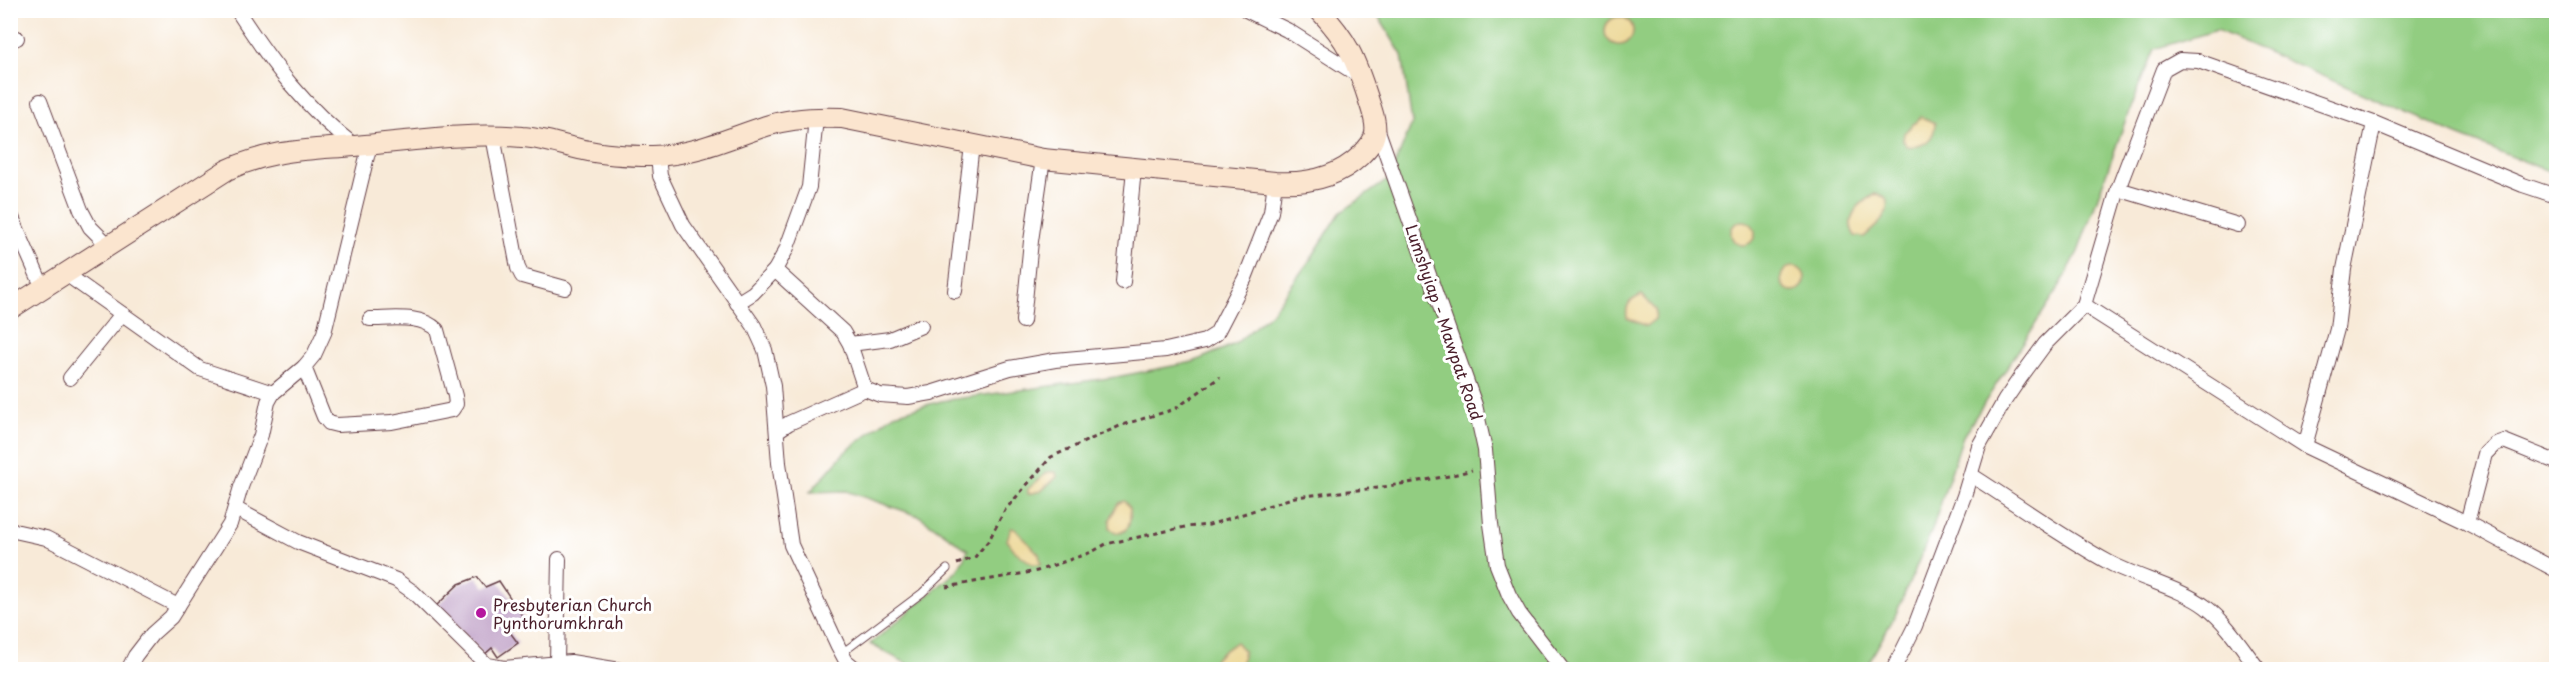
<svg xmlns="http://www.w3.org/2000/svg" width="2567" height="680" viewBox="0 0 2567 680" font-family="'Playpen Sans',sans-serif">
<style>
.green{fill:#92cd81;stroke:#6e7656;stroke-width:1.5}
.sand{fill:#eeda9e;stroke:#9c7c64;stroke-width:1.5}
.building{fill:#ba99c2}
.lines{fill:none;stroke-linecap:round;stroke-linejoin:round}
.lane-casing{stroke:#643d45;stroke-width:9}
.street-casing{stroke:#643d45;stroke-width:16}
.secondary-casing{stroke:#643d45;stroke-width:22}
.path{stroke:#643d45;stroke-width:3;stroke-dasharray:4.5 4.5;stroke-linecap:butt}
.lane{stroke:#fff;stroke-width:7}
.street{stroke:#fff;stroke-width:14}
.secondary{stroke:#fbe5cf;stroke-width:20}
.poi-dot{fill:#b5179e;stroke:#fff;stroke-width:2}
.labels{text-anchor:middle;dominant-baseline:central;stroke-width:6;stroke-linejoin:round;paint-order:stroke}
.street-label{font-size:16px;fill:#4a1f2b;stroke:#fff}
.poi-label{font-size:16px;fill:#4a1f2b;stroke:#fff;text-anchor:start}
</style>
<rect width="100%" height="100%" fill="#fff"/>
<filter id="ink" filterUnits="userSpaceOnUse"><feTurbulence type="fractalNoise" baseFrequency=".0167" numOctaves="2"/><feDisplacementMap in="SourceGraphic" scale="12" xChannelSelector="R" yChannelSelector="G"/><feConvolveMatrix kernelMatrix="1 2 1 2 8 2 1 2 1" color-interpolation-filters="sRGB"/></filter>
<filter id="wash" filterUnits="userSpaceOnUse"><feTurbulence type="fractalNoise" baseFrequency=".008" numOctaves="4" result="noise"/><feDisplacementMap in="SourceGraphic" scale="24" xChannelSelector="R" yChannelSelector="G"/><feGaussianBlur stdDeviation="1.35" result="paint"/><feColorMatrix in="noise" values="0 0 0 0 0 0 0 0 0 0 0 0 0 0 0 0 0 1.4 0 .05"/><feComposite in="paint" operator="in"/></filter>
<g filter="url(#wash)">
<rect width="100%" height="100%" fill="#f8ead8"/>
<!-- green -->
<path class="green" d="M1375,11H2556V174L2457,135L2217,30L2154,49L2130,108L2078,252L2058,289L1963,436L1932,530L1896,614L1865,669H917L870,644L957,571L968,550L919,516L846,491L810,492L844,453L894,414L941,401L1116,377L1193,362L1235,344L1271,313L1310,260L1340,213L1389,179L1412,123L1402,55Z"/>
<!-- sand -->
<g class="sand">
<circle cx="1619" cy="31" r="14"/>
<path d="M1921,117L1935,123C1935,139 1923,149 1907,146L1903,140L1904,133Z"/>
<path d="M1875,194L1885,197C1894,214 1876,226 1864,237L1855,236C1843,218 1859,203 1875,194Z"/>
<circle cx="1743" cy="233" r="12"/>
<circle cx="1793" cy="279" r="12"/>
<path d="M1642,295L1656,310L1655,319L1646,326L1627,318C1625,304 1630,300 1642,295Z"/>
<path d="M1048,472H1056L1057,477L1041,491L1028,494V489Z"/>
<path d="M1124,501L1130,508C1131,520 1130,534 1115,533L1110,528V520L1118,503Z"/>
<path d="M1011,528L1015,529L1039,554L1041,564H1032L1015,551L1007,540Z"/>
<path d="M1236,642L1244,651L1240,669H1209C1213,657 1226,649 1236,642Z"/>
</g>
<g id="blocks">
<!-- building -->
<path class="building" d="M477,577L485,587L499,581L525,620L509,631L518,643L498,657L492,648L484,655L436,606L459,584Z"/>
</g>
</g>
<g filter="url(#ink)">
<use href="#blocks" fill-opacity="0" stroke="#643d45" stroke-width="1.5"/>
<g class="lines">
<!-- lane casing -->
<g class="lane-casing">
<path id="lane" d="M842,653L922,593L947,569"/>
</g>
<!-- street casing -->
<g class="street-casing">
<g id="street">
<path d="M237,10C272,64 304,107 355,146"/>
<path d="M1246,10L1287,30L1361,77"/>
<path d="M10,41L17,38"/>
<path d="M40,101L81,210L90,227L109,246"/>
<path d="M1376,125L1475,405L1485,450L1491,524L1497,565L1509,595L1519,613L1563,670"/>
<path d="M493,136L518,268L522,276L565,288"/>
<path d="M658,156L660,176L683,225L754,326L765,350L773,386L779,463L791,545L838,646L846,661L857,670"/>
<path d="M2118,189L2238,225"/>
<path d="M10,213L43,288"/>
<path d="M775,270L843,332L850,344L865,389L880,395L908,397L931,393L1010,368L1055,360L1166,350L1205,341L1216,334L1245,278L1271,212L1275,182"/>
<path d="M66,274L200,369L273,393"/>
<path d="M1123,282L1134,169"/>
<path d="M955,291L972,145"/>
<path d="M737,303L753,293L775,270L786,250L809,187L816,118"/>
<path d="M2084,305L2305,446L2467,523L2556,570"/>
<path d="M1023,321L1031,241L1043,159"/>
<path d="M850,344L890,339L921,326"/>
<path d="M304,367L324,417L329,423L337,425L392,422L452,410L456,404L455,396L437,330C421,314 392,319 370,319"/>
<path d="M70,378L122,314"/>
<path d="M777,431L789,423L865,389"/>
<path d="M2305,446L2337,329L2344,269L2374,123"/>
<path d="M1971,475C2017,504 2062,537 2110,563C2138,578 2183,589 2206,607C2227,623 2243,649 2259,670"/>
<path d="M236,509L298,542L396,580L413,592L487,665L504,668L571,662L620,670"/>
<path d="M2467,523L2485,454L2495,444L2504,441L2556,462"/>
<path d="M10,530L46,538L178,606"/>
<path d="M557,662L559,559"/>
<path d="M128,670L135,656L152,634L171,617L230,524L241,487L261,435L268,402L273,393L304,367L314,355L324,333L370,144"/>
<path d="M1893,670L1915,626L1964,496L1979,446L2005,400L2020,378L2045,344L2084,305L2118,189L2164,69L2180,60L2198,61L2374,123L2523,185L2556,196"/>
</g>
</g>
<!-- secondary casing -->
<g class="secondary-casing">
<path id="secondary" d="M10,309L227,170C273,149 306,150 355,146C412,141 464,132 522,137C543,138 564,146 584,150C606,155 630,156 652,156C691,156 729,138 766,126C790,118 817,117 842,118L1043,159L1275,182C1307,184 1337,178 1360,156C1366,150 1374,142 1375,133C1377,122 1371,108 1368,98C1355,58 1348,41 1319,10"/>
</g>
<!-- path -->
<g class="path">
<path d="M957,564L975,557L989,540L1005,510L1051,457L1122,425L1175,409L1220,377"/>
<path d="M946,587L1037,571L1092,552L1106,544L1185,527L1209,525L1295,497L1377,488L1449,476L1472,470"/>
</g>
<!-- lane -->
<use href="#lane" class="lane"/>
<!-- street -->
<use href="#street" class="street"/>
<!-- secondary -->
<use href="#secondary" class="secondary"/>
</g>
</g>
<!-- markers -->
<circle class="poi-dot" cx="481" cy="613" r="6"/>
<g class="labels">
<!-- street labels -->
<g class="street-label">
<text transform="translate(1445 322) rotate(71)">Lumshyiap - Mawpat Road</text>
</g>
<!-- poi labels -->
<g class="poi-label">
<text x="493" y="604">Presbyterian Church<tspan x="493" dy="18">Pynthorumkhrah</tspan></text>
</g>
</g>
<!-- margin -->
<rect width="2567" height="680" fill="none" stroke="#fff" stroke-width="36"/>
</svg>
